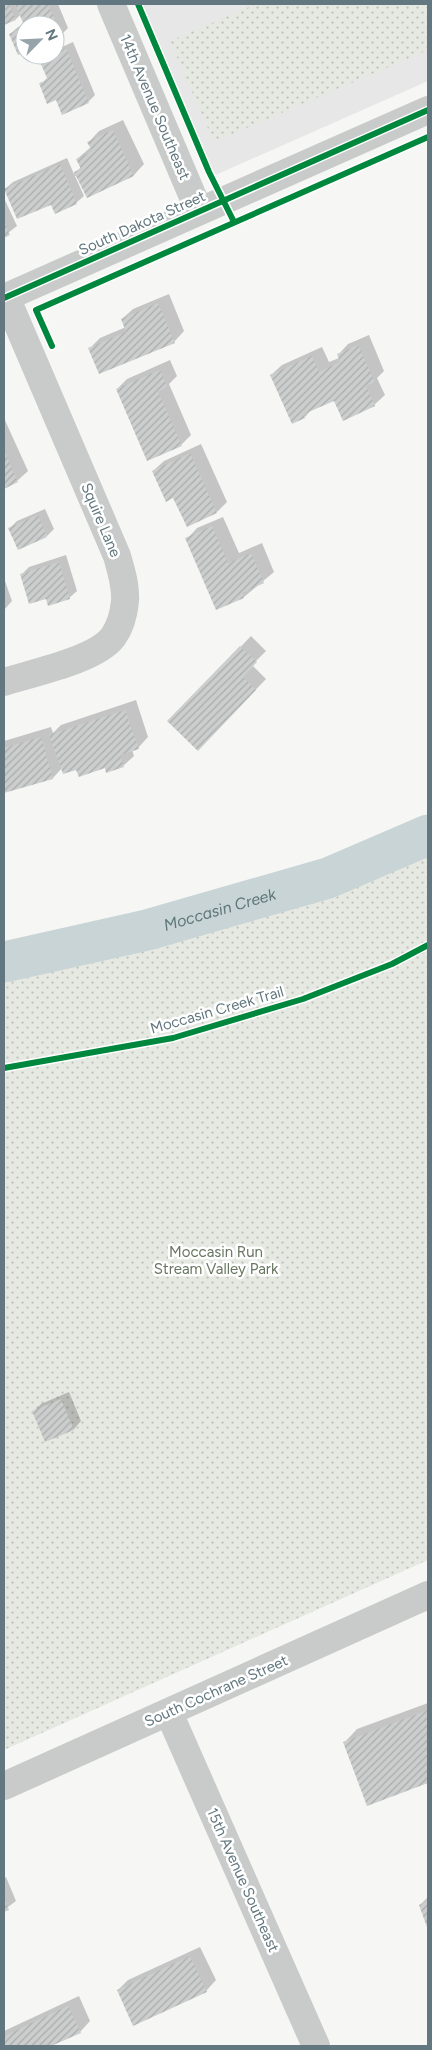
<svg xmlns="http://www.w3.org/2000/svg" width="432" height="2050" viewBox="0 0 432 2050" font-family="Figtree,sans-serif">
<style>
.built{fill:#e6e7e6}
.park{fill:url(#park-dots)}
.shadow{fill:#0003}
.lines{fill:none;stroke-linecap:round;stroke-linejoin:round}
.river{stroke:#c8d4d5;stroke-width:41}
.building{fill:url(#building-hatch)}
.minor{stroke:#c9cbcb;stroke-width:28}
.cycleway-casing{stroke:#fff;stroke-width:9}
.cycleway{stroke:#00873e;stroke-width:6}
.labels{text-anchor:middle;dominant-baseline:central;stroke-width:5;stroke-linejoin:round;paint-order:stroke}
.street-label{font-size:15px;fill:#62777f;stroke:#fff}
.park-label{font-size:15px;fill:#687761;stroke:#fff}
.water-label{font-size:16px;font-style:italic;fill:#5e767a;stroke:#fff}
</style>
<defs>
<pattern id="park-dots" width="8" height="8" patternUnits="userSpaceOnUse" patternTransform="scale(1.25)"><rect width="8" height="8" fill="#e6e8e2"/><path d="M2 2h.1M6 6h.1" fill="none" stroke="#bec1bc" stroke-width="1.8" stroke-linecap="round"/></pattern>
<pattern id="building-hatch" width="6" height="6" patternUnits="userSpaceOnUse" patternTransform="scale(1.25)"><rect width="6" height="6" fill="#cccece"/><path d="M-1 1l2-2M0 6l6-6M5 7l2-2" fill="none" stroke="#a9acac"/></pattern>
</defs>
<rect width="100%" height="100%" fill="#f6f6f5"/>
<!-- built -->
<path class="built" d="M138,4H428V81L211,177Z"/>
<!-- park -->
<g class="park">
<path d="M256,4H428V50L214,142L170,41Z"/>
<path d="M428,835V1560L4,1750V962L147,930L328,878Z"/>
</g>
<!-- shadow -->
<g class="shadow">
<path d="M4,4H58L68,28L61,35L55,38V25H25V51L10,34L18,27L25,24L21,14L16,19L4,24Z"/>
<path d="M73,42L95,95L88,102L57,98L41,84L48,77L41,60L46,55H55V50Z"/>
<path d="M123,120L144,164L134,175L87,196L77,175L75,176L84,196L76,203H52L5,189L13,182L67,158L74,174L81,167L77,159L91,147L89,142L99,131Z"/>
<path d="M4,198L17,226L4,236Z"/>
<path d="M169,294L184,331L174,342L90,348L100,338L126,327L122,319L133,309Z"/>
<path d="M369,335L384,371L377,378L385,395L374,405L334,399L312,409L305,417L271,375L282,365L322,347L329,362L339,358L338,355L348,344Z"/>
<path d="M170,360L177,376L169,384L191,435L181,445L117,389L127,379Z"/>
<path d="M4,418L28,471L17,481L4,487Z"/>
<path d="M201,444L227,502L217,512L174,497L153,471L164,461Z"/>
<path d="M45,509L54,529L47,536L9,529L17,521Z"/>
<path d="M223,517L239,553L262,543L274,572L244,597L217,608L187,539L197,528Z"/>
<path d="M66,555L77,591L69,598L47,597L22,574L29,567Z"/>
<path d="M4,578L12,601L4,610Z"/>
<path d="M251,636L266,651L252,665L266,679L208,739L169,721Z"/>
<path d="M136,700L148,737L138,748L132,750L134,756L123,766L62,768L53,778L4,792V741L51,727L53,733L61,725Z"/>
<path d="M69,1392L81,1421L74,1429L46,1441L33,1412L41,1404Z"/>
<path d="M428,1703V1782L368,1804L345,1742L357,1729Z"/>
<path d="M6,1877L16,1901L4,1910V1878Z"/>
<path d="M428,1897V1927L420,1905Z"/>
<path d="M200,1947L216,1980L206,1991L118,1990L128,1980Z"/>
<path d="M79,1996L90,2021L80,2032L48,2046H4V2031Z"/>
</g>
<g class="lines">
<!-- river -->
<path class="river" id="s1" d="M4,962L147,930L328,878L428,835"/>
</g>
<!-- building -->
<g class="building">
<path d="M4,4H9L16,20L4,25Z"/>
<path d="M15,4H48L62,36L55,39V25H24Z"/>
<path d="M25,27V52L18,55L9,34Z"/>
<path d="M66,48L89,103L62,115L56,100L47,104L39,83L48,80L39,60L55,55V53Z"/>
<path d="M113,130L134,176L87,198L74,172L81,169L76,159L92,151L87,142Z"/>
<path d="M60,164L77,204L55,214L51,205L17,219L4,189Z"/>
<path d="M4,221L10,235L4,238Z"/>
<path d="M158,303L175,343L99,374L88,348L126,332L121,319Z"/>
<path d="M358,345L375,382L366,386L375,406L343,421L334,401L304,414L305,418L292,424L270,375L312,356L319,372L340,362L337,354Z"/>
<path d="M160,370L167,387L158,392L182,446L147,461L116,389Z"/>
<path d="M4,450L18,482L4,489Z"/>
<path d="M190,453L217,513L187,527L173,498L166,502L152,471Z"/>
<path d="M38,515L47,537L18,550L8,528Z"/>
<path d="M212,526L228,563L251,553L264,583L242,593L244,598L216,610L185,538Z"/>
<path d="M59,562L70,599L48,606L46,599L29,604L20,574Z"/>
<path d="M240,646L257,662L243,677L256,690L198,751L167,721Z"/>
<path d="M125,710L139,749L120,755L124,767L106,773L105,768L79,777L76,770L63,774L49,735Z"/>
<path d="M41,737L53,779L4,793V748Z"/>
<path d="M61,1399L74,1430L45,1442L32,1411Z"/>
<path d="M428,1710V1783L367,1806L343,1742Z"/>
<path d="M4,1897L9,1910L4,1912Z"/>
<path d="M428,1901V1930L419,1905Z"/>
<path d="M190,1956L207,1992L133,2026L117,1990Z"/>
<path d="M68,2006L81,2033L51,2046H4V2036Z"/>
</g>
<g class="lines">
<!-- minor -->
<g class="minor">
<path d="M111,4L199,211"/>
<path d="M4,298L428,110"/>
<path d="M4,682C32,673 96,660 113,637C120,627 124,613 125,601C126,585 121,570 117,556L6,297"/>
<path d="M169,1713L316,2046"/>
<path d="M4,1786L428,1595"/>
</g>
<!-- cycleway casing -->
<g class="cycleway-casing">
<g id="cycleway">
<path d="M138,4L209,172L234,222"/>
<path d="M4,298L428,110"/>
<path d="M52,346L36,310L428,137"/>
<path d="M4,1068L173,1038L303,999L392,964L428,945"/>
</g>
</g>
<!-- cycleway -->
<use href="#cycleway" class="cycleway"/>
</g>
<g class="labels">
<!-- street labels -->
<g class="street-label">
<text transform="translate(155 107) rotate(67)">14th Avenue Southeast</text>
<text transform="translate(142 223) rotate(-24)">South Dakota Street</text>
<text transform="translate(101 520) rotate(67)">Squire Lane</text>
<text transform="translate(217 1010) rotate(-16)">Moccasin Creek Trail</text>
<text transform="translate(216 1691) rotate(-24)">South Cochrane Street</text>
<text transform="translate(243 1880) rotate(66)">15th Avenue Southeast</text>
</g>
<!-- park labels -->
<g class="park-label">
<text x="216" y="1252">Moccasin Run<tspan x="216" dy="17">Stream Valley Park</tspan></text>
</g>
<!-- water labels -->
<g class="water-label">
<text stroke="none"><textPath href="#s1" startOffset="222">Moccasin Creek</textPath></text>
</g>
</g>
<!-- border -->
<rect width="432" height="2050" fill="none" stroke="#62777f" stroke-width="10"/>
<!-- north arrow -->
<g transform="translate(40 40) rotate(66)"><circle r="24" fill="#ffffff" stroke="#c0c9cc"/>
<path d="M0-4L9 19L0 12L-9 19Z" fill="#96a3a8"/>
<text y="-8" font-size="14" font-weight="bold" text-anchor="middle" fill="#62777f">N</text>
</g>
</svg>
